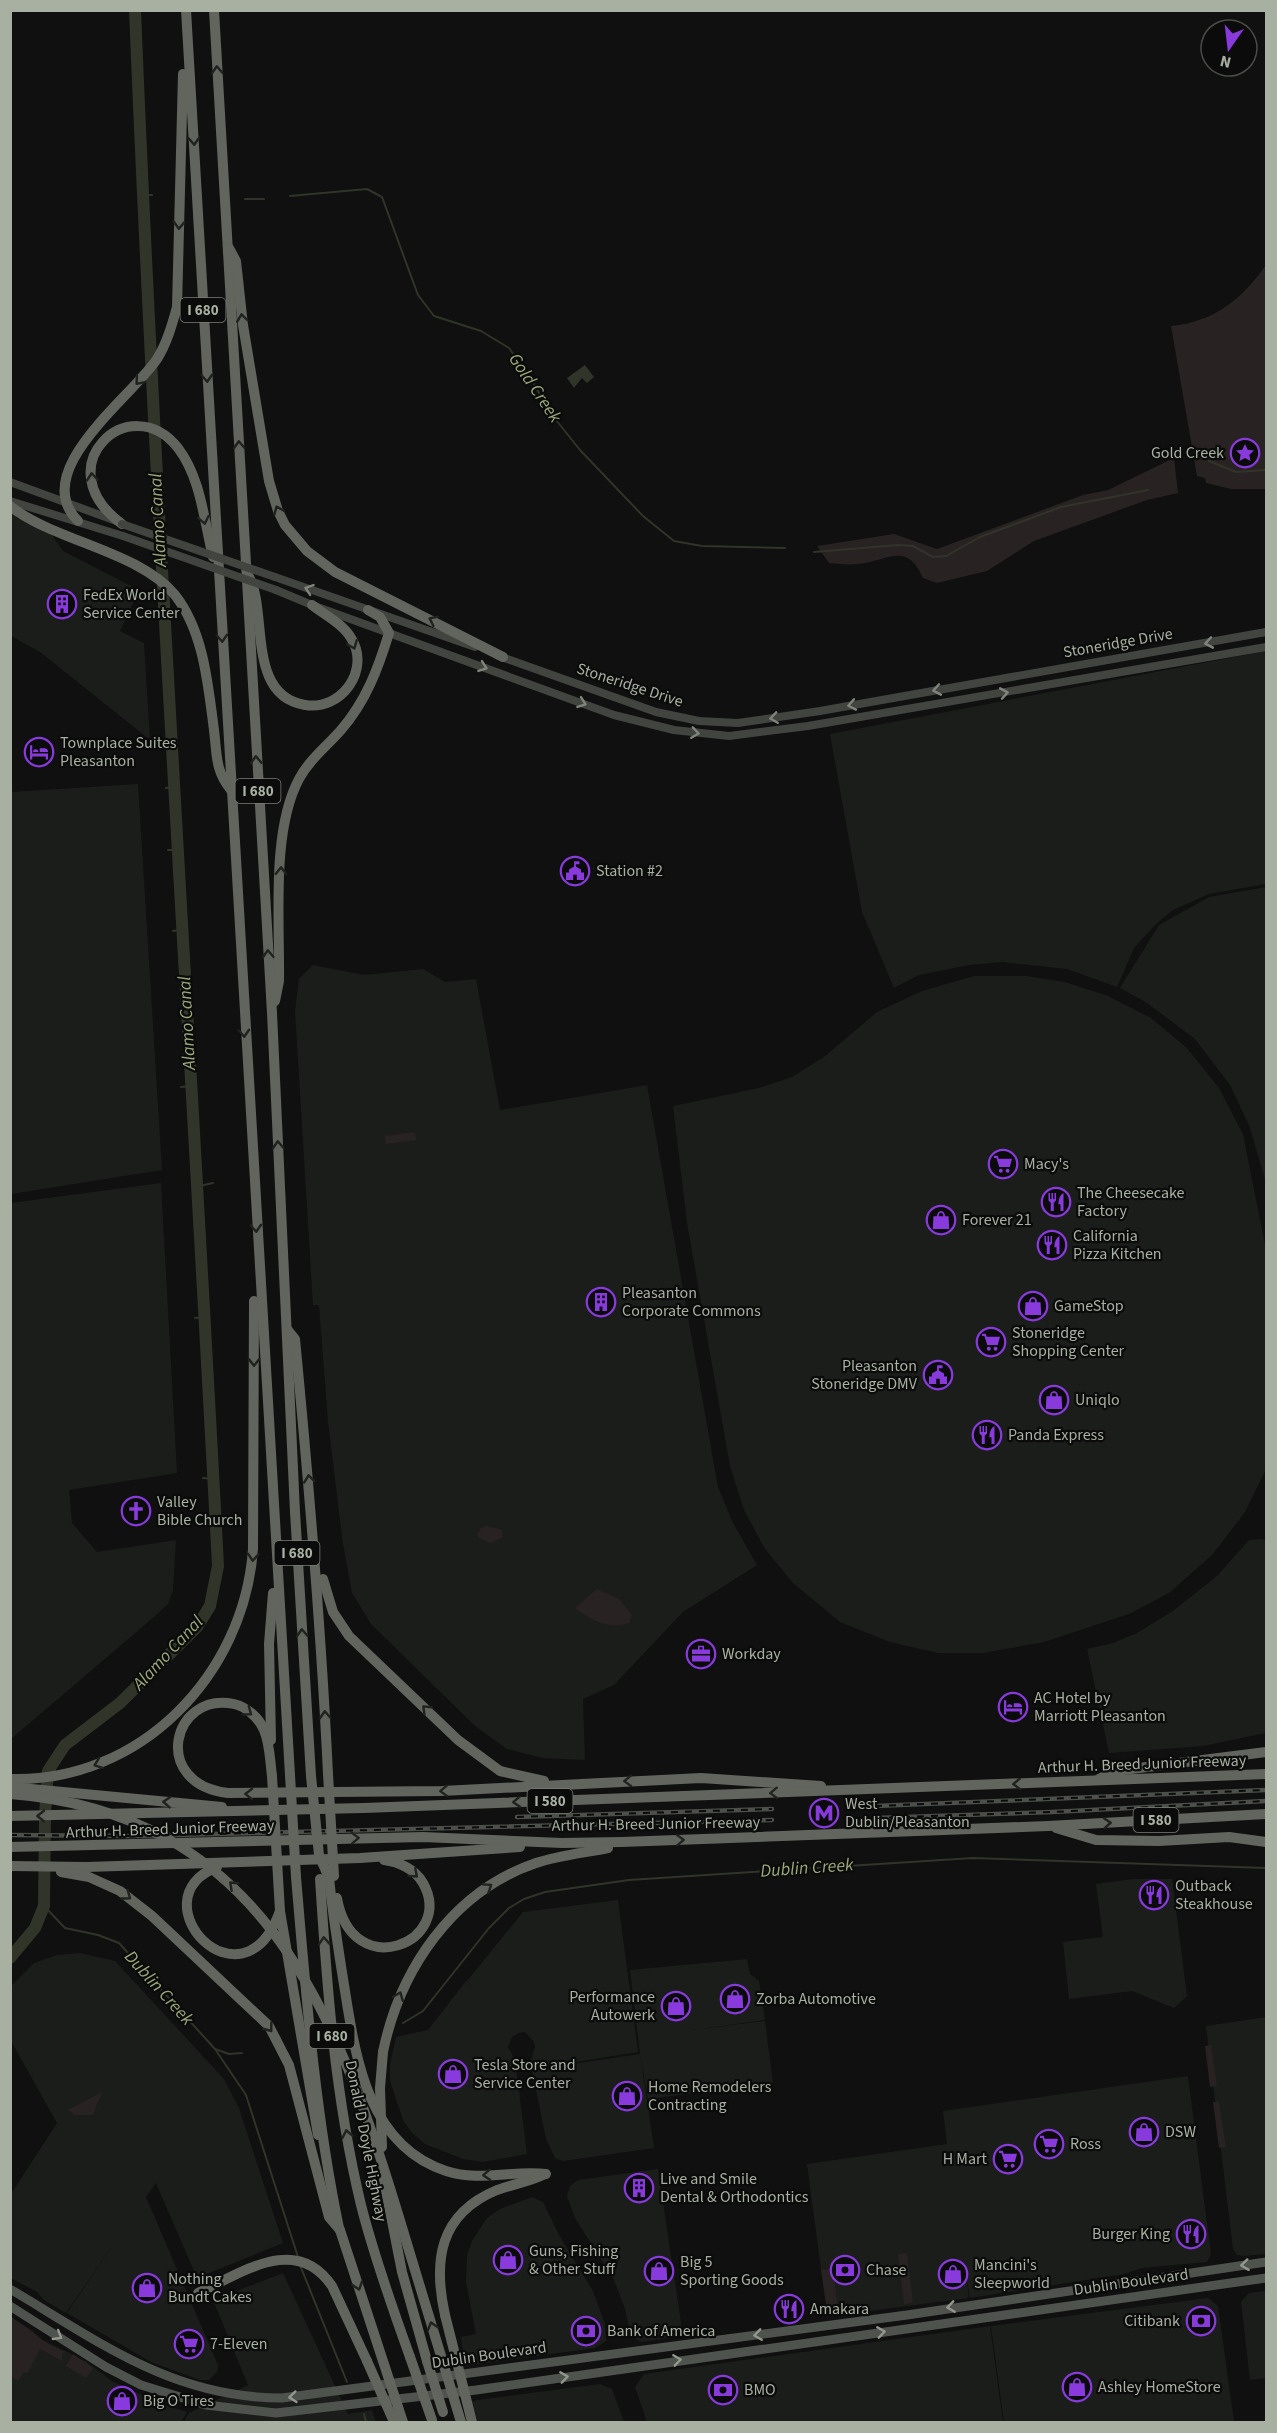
<svg xmlns="http://www.w3.org/2000/svg" width="1277" height="2433" viewBox="0 0 1277 2433" font-family="'Source Sans 3',sans-serif">
<style>
.built{fill:#1b1d1b}
.green{fill:#292222}
.water{fill:#313429}
.lines{fill:none;stroke-linecap:round;stroke-linejoin:round}
.stream{stroke:#313429;stroke-width:2}
.river{stroke:#313429;stroke-width:12}
.secondary{stroke:#41443f;stroke-width:8}
.primary{stroke:#4f534d;stroke-width:9}
.motorway{stroke:#61655d;stroke-width:10}
.rail-casing{stroke:#4c4f4a;stroke-width:4.5}
.rail{stroke:#0a0b0a;stroke-width:2;stroke-dasharray:7;stroke-linecap:butt}
.secondary-bridge{stroke:#41443f;stroke-width:8}
.motorway-bridge{stroke:#61655d;stroke-width:10}
.oneway{stroke:#20221f}
.oneway2{stroke:#7f857a}
.oneway3{stroke:#92998c}
.labels{text-anchor:middle;dominant-baseline:central;stroke-width:4.5;stroke-linejoin:round;paint-order:stroke}
.shield{fill:#0a0b0a;stroke:#797e74;stroke-width:1.5}
.shield-label{font-size:15px;font-weight:bold;fill:#a8b0a1}
.poi-label{font-size:16px;fill:#a8b0a1;stroke:#0a0b0a;text-anchor:start}
.street-label{font-size:16px;fill:#a8b0a1;stroke:#0a0b0a}
.water-label{font-size:18px;font-style:italic;fill:#9ba87b;stroke:#0a0b0a}
</style>
<rect width="100%" height="100%" fill="#0f100f"/>
<!-- built -->
<g class="built">
<path d="M11,513L49,531L63,551L139,590L120,631L144,643L150,740L40,652L11,636Z"/>
<path d="M1266,651V884L1209,894L1173,910L1157,923L1134,948L1117,987L1067,969L1003,962L969,965L919,975L894,988L862,912L830,734Z"/>
<path d="M138,784L162,1170L11,1194V792Z"/>
<path d="M1266,887V1183L1249,1125L1230,1085L1195,1039L1147,1003L1120,988L1159,925L1209,897Z"/>
<path d="M313,965L364,975L423,969L445,982L476,979L500,1110L647,1085L718,1487L732,1521L757,1565L683,1612L614,1685L583,1699L585,1760L543,1758L507,1749L475,1726L371,1624L352,1593L343,1544L328,1422L319,1305H313L295,1011L299,979Z"/>
<path d="M974,976H1026L1065,982L1108,996L1151,1018L1187,1048L1219,1088L1243,1134L1266,1250V1469L1245,1512L1213,1554L1169,1593L1129,1614L1044,1642L983,1653H938L890,1642L840,1622L793,1583L765,1549L744,1510L730,1466L687,1223L673,1106L759,1088L792,1077L824,1057L877,1012L922,991Z"/>
<path d="M161,1183L177,1473L69,1490L72,1523L97,1552L176,1540L173,1590L168,1604L155,1616L11,1739V1203Z"/>
<path d="M1261,1539L1266,1540V1733L1203,1746L1109,1753L1087,1649L1113,1643L1137,1633L1173,1611L1217,1576L1249,1540Z"/>
<path d="M1133,1879H1172L1187,1996L1174,2008L1132,1991L1069,1999L1063,1942L1103,1937L1096,1884Z"/>
<path d="M618,1900L638,2052L532,2069L531,2060L535,2047L534,2042L525,2032L519,2033L512,2037L508,2047L515,2060L527,2154L483,2162L463,2159L425,2144L411,2132L403,2120L390,2081V2064L396,2037L428,2030L466,1981L472,1986L467,1981L523,1912Z"/>
<path d="M80,1953L115,1961L224,2079L239,2108L283,2243L197,2278L156,2183L146,2197L218,2365L217,2372L209,2380H200L151,2362L67,2313L121,2233L66,2313L44,2300L37,2292L11,2278V2194L57,2123L11,2041L10,1987L34,1963L57,1955Z"/>
<path d="M747,1959L750,1974L759,1981L765,2020L691,2030L765,2021L773,2083L648,2099L640,2054L654,2148L563,2161L555,2158L546,2139L532,2070L640,2054L630,1970Z"/>
<path d="M1266,2017V2254L1244,2256L1237,2255L1233,2249L1206,2026Z"/>
<path d="M1188,2076L1211,2254L1207,2262L1142,2268L1124,2274L970,2298L965,2271L969,2298L839,2315L826,2307L807,2164L947,2144L943,2111Z"/>
<path d="M658,2169L683,2336L641,2342L631,2336L625,2309L614,2280L575,2218L567,2196L570,2186L578,2180Z"/>
<path d="M532,2197L543,2202L559,2235L593,2291L605,2324L606,2341L595,2348L465,2366L461,2337L476,2334L466,2282L467,2255L472,2241L487,2218L500,2209Z"/>
<path d="M283,2273L348,2414L372,2410L376,2422H184L189,2413L248,2385L213,2300Z"/>
<path d="M1266,2291V2378L1250,2380L1241,2302L1249,2293Z"/>
<path d="M1208,2298L1218,2306L1234,2422H1004L991,2326Z"/>
<path d="M11,2317L33,2331L41,2339L87,2362L112,2381L159,2403L187,2412L181,2422H11Z"/>
<path d="M990,2326L1003,2422H647L635,2387L644,2374Z"/>
<path d="M600,2384L612,2389L624,2422H478L471,2401Z"/>
</g>
<!-- green -->
<g class="green">
<path d="M1266,265V489H1231L1206,483L1205,478L1197,476L1171,326C1214,322 1242,299 1266,265Z"/>
<path d="M1174,458L1178,493L1147,500L1034,541L987,571L937,583L923,578C906,540 887,562 858,564C849,565 839,564 829,563L817,546L894,534L937,549L1083,495L1108,490Z"/>
<path d="M415,1132L416,1140L386,1144L385,1136Z"/>
<path d="M487,1526L502,1530L503,1537L491,1543L479,1538L477,1534L481,1528Z"/>
<path d="M597,1589L619,1599L632,1615L629,1623C609,1630 591,1620 575,1608Z"/>
<path d="M1211,2045L1217,2086L1210,2087L1205,2046Z"/>
<path d="M102,2092L93,2115H75L68,2110Z"/>
<path d="M1213,2102H1219L1226,2147L1219,2148Z"/>
<path d="M907,2253L913,2303L904,2304L898,2254Z"/>
<path d="M833,2269L838,2309L849,2308L850,2313L836,2315L827,2308L821,2270Z"/>
<path d="M11,2317C29,2328 47,2347 67,2352L62,2353V2361L40,2349L27,2374L24,2372L18,2381L11,2376Z"/>
<path d="M73,2354L93,2368L86,2378L66,2366Z"/>
</g>
<!-- water -->
<path class="water" d="M585,365L594,377L587,383L582,378L574,388L567,378Z"/>
<g class="lines">
<!-- stream -->
<g class="stream">
<path d="M142,195H152"/>
<path d="M290,196L367,189L382,197L418,295L434,316L481,331L509,348L531,378L548,410L580,450L643,516L674,541L702,546L785,548"/>
<path d="M245,199H264"/>
<path d="M1209,461L1236,472L1266,470"/>
<path d="M814,552L898,545L913,546L933,557L946,556L980,537L1061,507L1148,490"/>
<path d="M166,788L173,787"/>
<path d="M168,850H176"/>
<path d="M173,931L181,930"/>
<path d="M181,1087L191,1086"/>
<path d="M199,1186L213,1183"/>
<path d="M195,1318L205,1317"/>
<path d="M203,1478L214,1479"/>
<path d="M44,1906L65,1928L98,1935L119,1943L215,2049L246,2095L298,2257"/>
<path d="M403,2023L423,2011L489,1928L509,1908L524,1899L545,1892L629,1880L973,1858L1266,1868"/>
<path d="M215,2049L229,2054L242,2053"/>
<path d="M300,2265L347,2382"/>
<path d="M364,2414L366,2422"/>
</g>
<!-- river -->
<path class="river" d="M10,1958L35,1928L44,1906L45,1815L48,1771L65,1745L120,1703L197,1627L210,1606L218,1566C191,1047 156,529 135,10"/>
<!-- secondary -->
<g class="secondary">
<path d="M10,482L119,522"/>
<path d="M10,501L123,536"/>
<path d="M275,577L475,647"/>
<path d="M276,590L312,605L614,715L674,730L729,736L808,726L1266,647"/>
<path d="M499,656L656,712L699,721L738,723L820,711L1266,632"/>
</g>
<!-- primary -->
<g class="primary">
<path d="M10,2289C101,2343 173,2398 282,2398L907,2315L1266,2262"/>
<path d="M10,2306L106,2367L141,2385L206,2405L276,2413L476,2390L1266,2278"/>
</g>
<!-- motorway -->
<g class="motorway">
<path d="M186,10L290,1775"/>
<path d="M214,10L272,1013L295,1512L311,1776"/>
<path d="M229,248L236,261L243,325L269,481L278,511L285,525L307,551L335,572L503,657"/>
<path d="M10,506C54,541 139,551 175,595C204,632 208,685 214,730C217,754 215,771 231,790"/>
<path d="M78,521C28,471 131,398 157,359C167,343 172,325 177,307L183,74"/>
<path d="M122,524C44,467 130,387 178,448C201,478 204,521 213,557"/>
<path d="M248,575C269,610 245,695 305,705C342,711 371,669 351,638C343,624 325,615 312,605"/>
<path d="M275,1001L279,981C280,922 271,831 299,779C309,760 327,746 341,730C366,701 378,669 389,633L380,617L368,610"/>
<path d="M287,1329L295,1339C309,1484 321,1628 328,1774"/>
<path d="M323,1579L333,1612L349,1636L458,1740L500,1771L544,1781"/>
<path d="M271,1740L269,1644L273,1593"/>
<path d="M272,1776C270,1761 270,1744 264,1730C259,1718 247,1707 234,1704C172,1691 150,1784 228,1793L442,1791L701,1778L821,1786"/>
<path d="M10,1779C140,1783 244,1675 253,1549L254,1301"/>
<path d="M1099,1779L1115,1771L1266,1752"/>
<path d="M10,1787L222,1807"/>
<path d="M10,1816L364,1808L1266,1774"/>
<path d="M1056,1828L1096,1840L1159,1841L1229,1837L1266,1842"/>
<path d="M10,1847L423,1837L562,1843L622,1842L1048,1826L1266,1814"/>
<path d="M10,1866L87,1867L360,1858L520,1847"/>
<path d="M217,1867C135,1899 242,2017 280,1911"/>
<path d="M61,1872L89,1877L120,1891L152,1916L269,2026L289,2065L329,2217L340,2230"/>
<path d="M296,1877C306,1994 315,2113 339,2228"/>
<path d="M329,1878C333,1916 339,1954 345,1991C356,2061 369,2146 446,2171C479,2182 512,2170 546,2174"/>
<path d="M320,1879C327,1989 335,2097 361,2205C374,2256 392,2307 410,2357"/>
<path d="M337,1898C352,1985 456,1942 423,1883C415,1869 399,1862 384,1860"/>
<path d="M280,1911L318,2135"/>
<path d="M383,2052C400,1969 453,1891 536,1863C560,1855 584,1853 608,1848"/>
<path d="M384,2180L402,2272L427,2361"/>
<path d="M198,2293C242,2273 296,2233 332,2286L367,2361"/>
<path d="M445,2315C433,2261 439,2214 497,2190C513,2184 529,2182 545,2174"/>
</g>
<!-- rail casing -->
<g class="rail-casing">
<g id="rail">
<path d="M875,1806L1266,1790"/>
<path d="M517,1817L772,1809"/>
<path d="M875,1818L1052,1812L1266,1801"/>
<path d="M10,1835L132,1836L772,1820"/>
</g>
</g>
<!-- rail -->
<use href="#rail" class="rail"/>
<!-- secondary-bridge -->
<g class="secondary-bridge">
<path d="M122,524L275,577"/>
<path d="M123,536L276,590"/>
</g>
<!-- motorway-bridge -->
<g class="motorway-bridge">
<path d="M328,1774L334,1876"/>
<path d="M290,1775L296,1877"/>
<path d="M272,1776L280,1911"/>
<path d="M311,1776L319,1855L329,1878"/>
<path d="M10,1794C258,1813 335,2005 398,2214C419,2283 440,2353 461,2422"/>
<path d="M382,2147L380,2088L383,2052"/>
<path d="M340,2230L403,2422"/>
<path d="M445,2315L472,2422"/>
<path d="M410,2357L432,2420"/>
<path d="M367,2361L394,2422"/>
<path d="M427,2361L443,2412"/>
</g>
</g>
<!-- one-way arrows -->
<defs><path id="oneway-chevron" d="M-2-3.5L2.5 0L-2 3.5" fill="none" stroke-width="1.6" stroke-linecap="round" stroke-linejoin="round" transform="scale(1.5)"/></defs>
<g class="oneway">
<use href="#oneway-chevron" transform="translate(217 70) rotate(-93)"/>
<use href="#oneway-chevron" transform="translate(194 141) rotate(87)"/>
<use href="#oneway-chevron" transform="translate(179 225) rotate(92)"/>
<use href="#oneway-chevron" transform="translate(242 318) rotate(-98)"/>
<use href="#oneway-chevron" transform="translate(207 378) rotate(87)"/>
<use href="#oneway-chevron" transform="translate(139 381) rotate(130)"/>
<use href="#oneway-chevron" transform="translate(239 445) rotate(-93)"/>
<use href="#oneway-chevron" transform="translate(92 477) rotate(-95)"/>
<use href="#oneway-chevron" transform="translate(278 510) rotate(-113)"/>
<use href="#oneway-chevron" transform="translate(204 520) rotate(79)"/>
<use href="#oneway-chevron" transform="translate(433 620) rotate(-154)"/>
<use href="#oneway-chevron" transform="translate(222 638) rotate(87)"/>
<use href="#oneway-chevron" transform="translate(353 645) rotate(68)"/>
<use href="#oneway-chevron" transform="translate(256 760) rotate(-93)"/>
<use href="#oneway-chevron" transform="translate(281 871) rotate(-89)"/>
<use href="#oneway-chevron" transform="translate(268 954) rotate(-93)"/>
<use href="#oneway-chevron" transform="translate(244 1033) rotate(87)"/>
<use href="#oneway-chevron" transform="translate(278 1145) rotate(-93)"/>
<use href="#oneway-chevron" transform="translate(256 1228) rotate(87)"/>
<use href="#oneway-chevron" transform="translate(254 1362) rotate(90)"/>
<use href="#oneway-chevron" transform="translate(309 1479) rotate(-96)"/>
<use href="#oneway-chevron" transform="translate(253 1557) rotate(94)"/>
<use href="#oneway-chevron" transform="translate(302 1633) rotate(-93)"/>
<use href="#oneway-chevron" transform="translate(426 1709) rotate(-136)"/>
<use href="#oneway-chevron" transform="translate(248 1712) rotate(37)"/>
<use href="#oneway-chevron" transform="translate(325 1715) rotate(-93)"/>
<use href="#oneway-chevron" transform="translate(98 1764) rotate(159)"/>
<use href="#oneway-chevron" transform="translate(628 1781) rotate(178)"/>
<use href="#oneway-chevron" transform="translate(1017 1784) rotate(178)"/>
<use href="#oneway-chevron" transform="translate(444 1791) rotate(178)"/>
<use href="#oneway-chevron" transform="translate(774 1793) rotate(178)"/>
<use href="#oneway-chevron" transform="translate(249 1794) rotate(-179)"/>
<use href="#oneway-chevron" transform="translate(167 1802) rotate(-176)"/>
<use href="#oneway-chevron" transform="translate(517 1802) rotate(177)"/>
<use href="#oneway-chevron" transform="translate(41 1816) rotate(-180)"/>
<use href="#oneway-chevron" transform="translate(1107 1823) rotate(-4)"/>
<use href="#oneway-chevron" transform="translate(355 1838) rotate(-2)"/>
<use href="#oneway-chevron" transform="translate(680 1840) rotate(-2)"/>
<use href="#oneway-chevron" transform="translate(414 1874) rotate(42)"/>
<use href="#oneway-chevron" transform="translate(233 1885) rotate(-137)"/>
<use href="#oneway-chevron" transform="translate(488 1887) rotate(-34)"/>
<use href="#oneway-chevron" transform="translate(127 1896) rotate(36)"/>
<use href="#oneway-chevron" transform="translate(324 1941) rotate(-94)"/>
<use href="#oneway-chevron" transform="translate(399 1996) rotate(-68)"/>
<use href="#oneway-chevron" transform="translate(269 2028) rotate(53)"/>
<use href="#oneway-chevron" transform="translate(347 2134) rotate(-101)"/>
<use href="#oneway-chevron" transform="translate(487 2175) rotate(177)"/>
<use href="#oneway-chevron" transform="translate(358 2286) rotate(72)"/>
<use href="#oneway-chevron" transform="translate(432 2326) rotate(-107)"/>
</g>
<g class="oneway2">
<use href="#oneway-chevron" transform="translate(309 589) rotate(-161)"/>
<use href="#oneway-chevron" transform="translate(1209 643) rotate(170)"/>
<use href="#oneway-chevron" transform="translate(483 667) rotate(20)"/>
<use href="#oneway-chevron" transform="translate(937 690) rotate(170)"/>
<use href="#oneway-chevron" transform="translate(1004 693) rotate(-10)"/>
<use href="#oneway-chevron" transform="translate(582 703) rotate(20)"/>
<use href="#oneway-chevron" transform="translate(852 705) rotate(169)"/>
<use href="#oneway-chevron" transform="translate(774 718) rotate(172)"/>
<use href="#oneway-chevron" transform="translate(695 733) rotate(8)"/>
</g>
<g class="oneway3">
<use href="#oneway-chevron" transform="translate(1245 2265) rotate(173)"/>
<use href="#oneway-chevron" transform="translate(951 2307) rotate(172)"/>
<use href="#oneway-chevron" transform="translate(881 2332) rotate(-8)"/>
<use href="#oneway-chevron" transform="translate(758 2335) rotate(172)"/>
<use href="#oneway-chevron" transform="translate(58 2336) rotate(31)"/>
<use href="#oneway-chevron" transform="translate(677 2360) rotate(-8)"/>
<use href="#oneway-chevron" transform="translate(564 2377) rotate(-8)"/>
<use href="#oneway-chevron" transform="translate(293 2397) rotate(174)"/>
</g>
<!-- icons -->
<defs>
<g id="sight-ring" transform="scale(1.5)"><circle r="9.5" fill="#0a0b0a" stroke="#883add" stroke-width="1.5"/><path d="M0-6L1.8-2.2L6-1.7L2.9 1.2L3.7 5.4L0 3.3L-3.7 5.4L-2.9 1.2L-6-1.7L-1.8-2.2Z" fill="#883add"/></g>
<g id="building-ring" transform="scale(1.5)"><circle r="9.5" fill="#0a0b0a" stroke="#883add" stroke-width="1.5"/><path d="M-4-6H4V6H1V3H-1V6H-4ZM-2.5-4.3h1.7v1.8h-1.7ZM.8-4.3h1.7v1.8H.8ZM-2.5-1h1.7V.8h-1.7ZM.8-1h1.7V.8H.8Z" fill="#883add"/></g>
<g id="hotel-ring" transform="scale(1.5)"><circle r="9.5" fill="#0a0b0a" stroke="#883add" stroke-width="1.5"/><path d="M-6-4.5h1.5V1H6V5H4.5V3h-9V5H-6ZM-4 0a1.8 1.8 0 1 1 3.6 0ZM.5 0V-2.5h3Q6-2.5 6 0Z" fill="#883add"/></g>
<g id="civic-ring" transform="scale(1.5)"><circle r="9.5" fill="#0a0b0a" stroke="#883add" stroke-width="1.5"/><path d="M-.6-6.5H3V-4.5H.6V-3L4-1V1h2V6H-6V1h2V-1L-.6-3ZM-1.2 2.5V6h2.4V2.5Z" fill="#883add"/></g>
<g id="supermarket-ring" transform="scale(1.5)"><circle r="9.5" fill="#0a0b0a" stroke="#883add" stroke-width="1.5"/><path d="M-6-5.5h2.5l.6 2H6L4.5 2H-2.5L-4.4-4H-6ZM-1.5 3.2a1.3 1.3 0 1 0 .1 0ZM3 3.2a1.3 1.3 0 1 0 .1 0Z" fill="#883add"/></g>
<g id="restaurant-ring" transform="scale(1.5)"><circle r="9.5" fill="#0a0b0a" stroke="#883add" stroke-width="1.5"/><path d="M-5-6h1v4h1v-4h1v4h1v-4h1v5L-1.5 .5V6h-2V.5L-5-1ZM5-6V6H3V1.5H1.5Q1.5-4 5-6Z" fill="#883add"/></g>
<g id="shop-ring" transform="scale(1.5)"><circle r="9.5" fill="#0a0b0a" stroke="#883add" stroke-width="1.5"/><path d="M-5-2.5h2.3a2.7 3.5 0 0 1 5.4 0H5L5.5 6h-11ZM-1.5-2.5h3a1.5 2.3 0 0 0-3 0Z" fill="#883add"/></g>
<g id="church-ring" transform="scale(1.5)"><circle r="9.5" fill="#0a0b0a" stroke="#883add" stroke-width="1.5"/><path d="M-1.2-6h2.4v3.5h3.3v2.4h-3.3V6h-2.4V-.1h-3.3v-2.4h3.3Z" fill="#883add"/></g>
<g id="office-ring" transform="scale(1.5)"><circle r="9.5" fill="#0a0b0a" stroke="#883add" stroke-width="1.5"/><path d="M-6-3h4V-5.5h4V-3h4V5H-6ZM-1-4.5V-3h2v-1.5ZM-6 0V1H6V0Z" fill="#883add"/></g>
<g id="metro-ring" transform="scale(1.5)"><circle r="9.5" fill="#0a0b0a" stroke="#883add" stroke-width="1.5"/><path d="M-5.5 5V-5H-3L0 0L3-5H5.5V5H3V-.5L0 4L-3-.5V5Z" fill="#883add"/></g>
<g id="bank-ring" transform="scale(1.5)"><circle r="9.5" fill="#0a0b0a" stroke="#883add" stroke-width="1.5"/><path d="M-6-4H6V4H-6ZM0-2.3a2.3 2.3 0 1 0 0 4.6a2.3 2.3 0 1 0 0-4.6Z" fill="#883add"/></g>
</defs>
<g fill-rule="evenodd">
<use href="#sight-ring" x="1245" y="453"/>
<use href="#building-ring" x="62" y="604"/>
<use href="#hotel-ring" x="39" y="752"/>
<use href="#civic-ring" x="575" y="871"/>
<use href="#supermarket-ring" x="1003" y="1164"/>
<use href="#restaurant-ring" x="1056" y="1202"/>
<use href="#shop-ring" x="941" y="1220"/>
<use href="#restaurant-ring" x="1052" y="1245"/>
<use href="#building-ring" x="601" y="1302"/>
<use href="#shop-ring" x="1033" y="1306"/>
<use href="#supermarket-ring" x="991" y="1342"/>
<use href="#civic-ring" x="938" y="1375"/>
<use href="#shop-ring" x="1054" y="1400"/>
<use href="#restaurant-ring" x="987" y="1435"/>
<use href="#church-ring" x="136" y="1511"/>
<use href="#office-ring" x="701" y="1654"/>
<use href="#hotel-ring" x="1013" y="1707"/>
<use href="#metro-ring" x="824" y="1813"/>
<use href="#restaurant-ring" x="1154" y="1895"/>
<use href="#shop-ring" x="735" y="1999"/>
<use href="#shop-ring" x="676" y="2006"/>
<use href="#shop-ring" x="453" y="2074"/>
<use href="#shop-ring" x="627" y="2096"/>
<use href="#shop-ring" x="1144" y="2132"/>
<use href="#supermarket-ring" x="1049" y="2144"/>
<use href="#supermarket-ring" x="1008" y="2159"/>
<use href="#building-ring" x="639" y="2188"/>
<use href="#restaurant-ring" x="1191" y="2234"/>
<use href="#shop-ring" x="508" y="2260"/>
<use href="#bank-ring" x="845" y="2270"/>
<use href="#shop-ring" x="659" y="2271"/>
<use href="#shop-ring" x="953" y="2274"/>
<use href="#shop-ring" x="147" y="2288"/>
<use href="#restaurant-ring" x="789" y="2309"/>
<use href="#bank-ring" x="1201" y="2321"/>
<use href="#bank-ring" x="586" y="2331"/>
<use href="#supermarket-ring" x="189" y="2344"/>
<use href="#shop-ring" x="1077" y="2387"/>
<use href="#bank-ring" x="723" y="2390"/>
<use href="#shop-ring" x="122" y="2401"/>
</g>
<g class="labels">
<!-- shield labels -->
<g class="shield">
<rect x="180.5" y="298" width="45" height="24" rx="4.5"/>
<rect x="235.5" y="779" width="45" height="24" rx="4.5"/>
<rect x="274.5" y="1541" width="45" height="24" rx="4.5"/>
<rect x="527.5" y="1789" width="45" height="24" rx="4.5"/>
<rect x="1133.5" y="1808" width="45" height="24" rx="4.5"/>
<rect x="309.5" y="2024" width="45" height="24" rx="4.5"/>
</g>
<g class="shield-label">
<text x="203" y="310">I 680</text>
<text x="258" y="791">I 680</text>
<text x="297" y="1553">I 680</text>
<text x="550" y="1801">I 580</text>
<text x="1156" y="1820">I 580</text>
<text x="332" y="2036">I 680</text>
</g>
<!-- poi labels -->
<g class="poi-label">
<text x="1224" y="453" text-anchor="end">Gold Creek</text>
<text x="83" y="595">FedEx World<tspan x="83" dy="18">Service Center</tspan></text>
<text x="60" y="743">Townplace Suites<tspan x="60" dy="18">Pleasanton</tspan></text>
<text x="596" y="871">Station #2</text>
<text x="1024" y="1164">Macy's</text>
<text x="1077" y="1193">The Cheesecake<tspan x="1077" dy="18">Factory</tspan></text>
<text x="962" y="1220">Forever 21</text>
<text x="1073" y="1236">California<tspan x="1073" dy="18">Pizza Kitchen</tspan></text>
<text x="622" y="1293">Pleasanton<tspan x="622" dy="18">Corporate Commons</tspan></text>
<text x="1054" y="1306">GameStop</text>
<text x="1012" y="1333">Stoneridge<tspan x="1012" dy="18">Shopping Center</tspan></text>
<text x="917" y="1366" text-anchor="end">Pleasanton<tspan x="917" dy="18">Stoneridge DMV</tspan></text>
<text x="1075" y="1400">Uniqlo</text>
<text x="1008" y="1435">Panda Express</text>
<text x="157" y="1502">Valley<tspan x="157" dy="18">Bible Church</tspan></text>
<text x="722" y="1654">Workday</text>
<text x="1034" y="1698">AC Hotel by<tspan x="1034" dy="18">Marriott Pleasanton</tspan></text>
<text x="845" y="1804">West<tspan x="845" dy="18">Dublin/Pleasanton</tspan></text>
<text x="1175" y="1886">Outback<tspan x="1175" dy="18">Steakhouse</tspan></text>
<text x="655" y="1997" text-anchor="end">Performance<tspan x="655" dy="18">Autowerk</tspan></text>
<text x="756" y="1999">Zorba Automotive</text>
<text x="474" y="2065">Tesla Store and<tspan x="474" dy="18">Service Center</tspan></text>
<text x="648" y="2087">Home Remodelers<tspan x="648" dy="18">Contracting</tspan></text>
<text x="1165" y="2132">DSW</text>
<text x="1070" y="2144">Ross</text>
<text x="987" y="2159" text-anchor="end">H Mart</text>
<text x="660" y="2179">Live and Smile<tspan x="660" dy="18">Dental &amp; Orthodontics</tspan></text>
<text x="1170" y="2234" text-anchor="end">Burger King</text>
<text x="529" y="2251">Guns, Fishing<tspan x="529" dy="18">&amp; Other Stuff</tspan></text>
<text x="680" y="2262">Big 5<tspan x="680" dy="18">Sporting Goods</tspan></text>
<text x="974" y="2265">Mancini's<tspan x="974" dy="18">Sleepworld</tspan></text>
<text x="866" y="2270">Chase</text>
<text x="168" y="2279">Nothing<tspan x="168" dy="18">Bundt Cakes</tspan></text>
<text x="810" y="2309">Amakara</text>
<text x="1180" y="2321" text-anchor="end">Citibank</text>
<text x="607" y="2331">Bank of America</text>
<text x="210" y="2344">7-Eleven</text>
<text x="1098" y="2387">Ashley HomeStore</text>
<text x="744" y="2390">BMO</text>
<text x="143" y="2401">Big O Tires</text>
</g>
<!-- street labels -->
<g class="street-label">
<text transform="translate(1118 643) rotate(-10)">Stoneridge Drive</text>
<text transform="translate(630 685) rotate(18)">Stoneridge Drive</text>
<text transform="translate(1142 1764) rotate(-2)">Arthur H. Breed Junior Freeway</text>
<text transform="translate(656 1824) rotate(-1)">Arthur H. Breed Junior Freeway</text>
<text transform="translate(170 1829) rotate(-2)">Arthur H. Breed Junior Freeway</text>
<text transform="translate(366 2141) rotate(79)">Donald D Doyle Highway</text>
<text transform="translate(1131 2282) rotate(-8)">Dublin Boulevard</text>
<text transform="translate(489 2355) rotate(-8)">Dublin Boulevard</text>
</g>
<!-- water labels -->
<g class="water-label">
<text transform="translate(535 388) rotate(56)">Gold Creek</text>
<text transform="translate(158 520) rotate(-93)">Alamo Canal</text>
<text transform="translate(187 1023) rotate(-93)">Alamo Canal</text>
<text transform="translate(168 1653) rotate(-47)">Alamo Canal</text>
<text transform="translate(807 1868) rotate(-4)">Dublin Creek</text>
<text transform="translate(159 1988) rotate(48)">Dublin Creek</text>
</g>
</g>
<!-- border -->
<rect width="1277" height="2433" fill="none" stroke="#a8b0a1" stroke-width="24"/>
<!-- north arrow -->
<g transform="translate(1229 48) rotate(194)"><circle r="28" fill="#0a0b0a" stroke="#494d46" stroke-width="1.5"/>
<path d="M0-4.5L10 22L0 15L-10 22Z" fill="#883add"/>
<text y="-9" font-size="16" font-weight="bold" text-anchor="middle" fill="#a8b0a1">N</text>
</g>
</svg>
